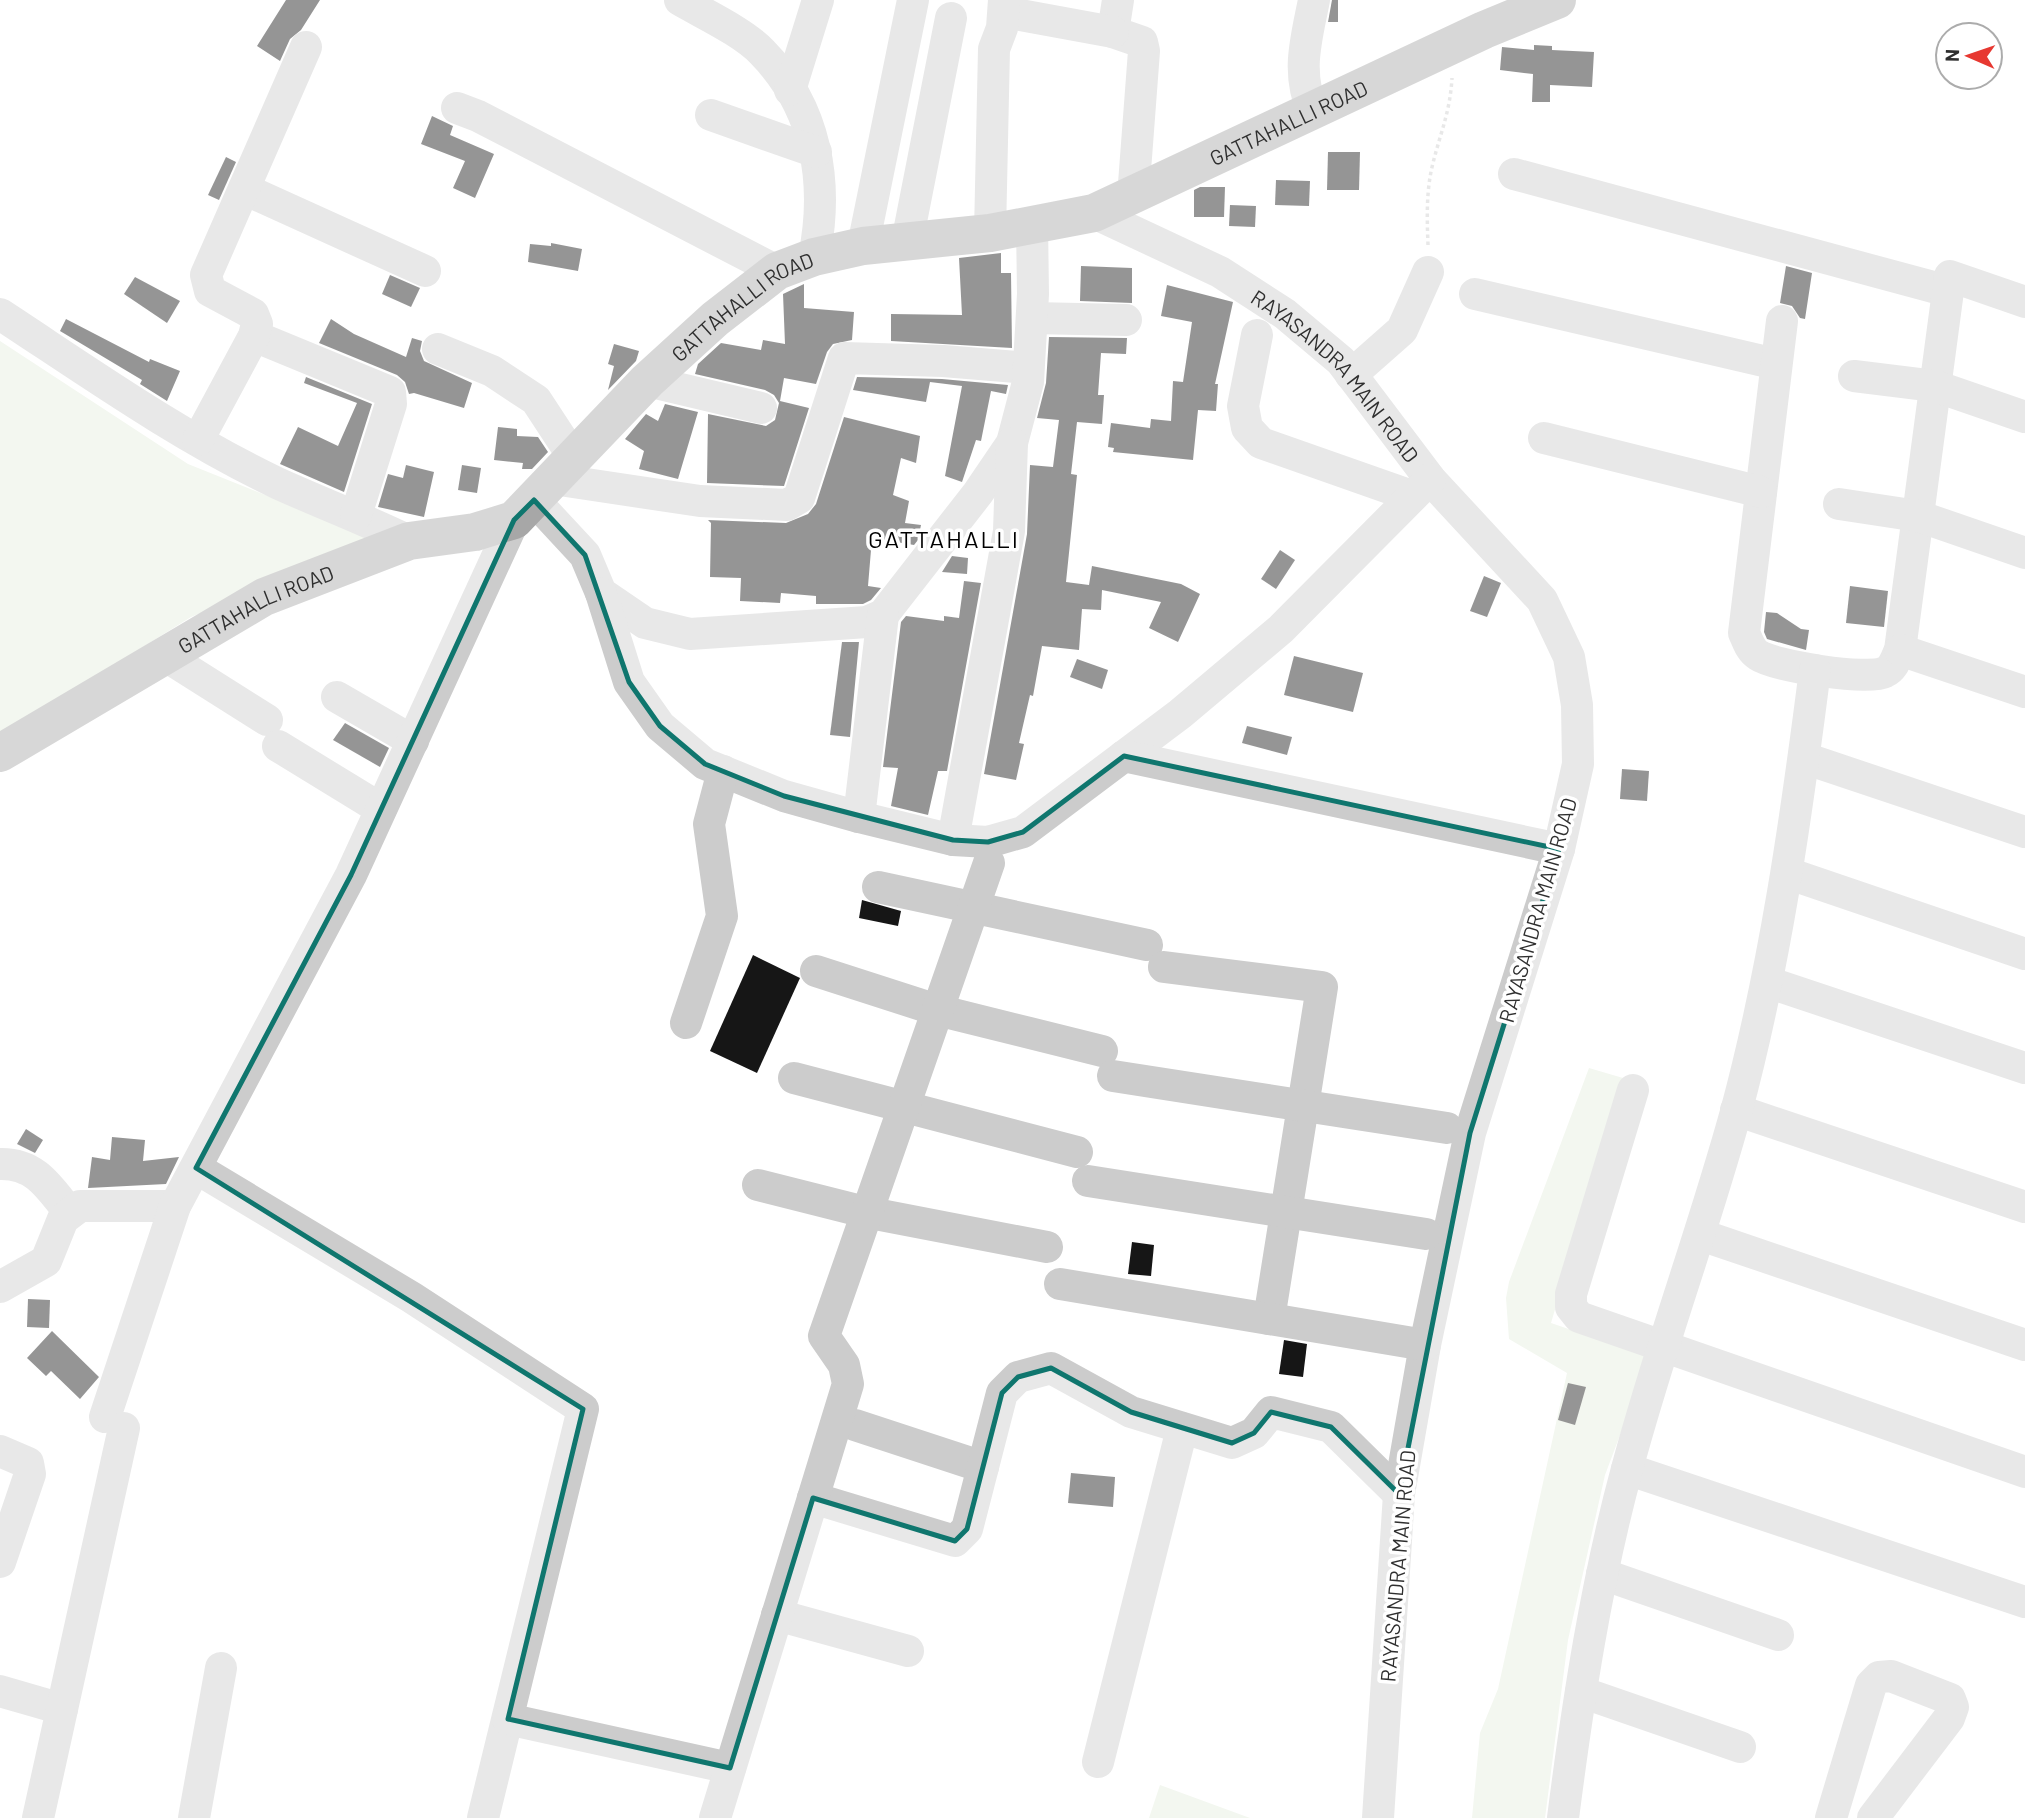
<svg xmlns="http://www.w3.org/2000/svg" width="2025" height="1818" viewBox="0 0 2025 1818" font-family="Barlow,sans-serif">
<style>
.green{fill:#e4eddd}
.building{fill:#161616}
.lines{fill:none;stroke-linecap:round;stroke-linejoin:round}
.path{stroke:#ccc;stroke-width:3.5;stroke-dasharray:3.5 3.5;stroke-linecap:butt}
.minor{stroke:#ccc;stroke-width:32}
.major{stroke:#a7a7a7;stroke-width:38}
.marked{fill:none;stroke:#0f766e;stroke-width:5;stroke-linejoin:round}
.labels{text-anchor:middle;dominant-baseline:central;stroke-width:7;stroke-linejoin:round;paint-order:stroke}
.street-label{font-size:21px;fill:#2f2f2f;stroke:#fff}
.quarter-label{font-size:24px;letter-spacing:2px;fill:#000;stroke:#fff}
</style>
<rect width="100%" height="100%" fill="#fff"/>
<!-- green -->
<g class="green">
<path d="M0,341L188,464L378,540L191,617L0,736Z"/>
<path d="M1589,1068L1623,1078L1551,1323L1642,1354L1647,1358L1646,1366L1605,1475L1568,1640L1545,1818H1472L1480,1733L1498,1689L1567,1373L1509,1339L1506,1298L1509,1282Z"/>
<path d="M1160,1785L1250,1818H1149Z"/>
</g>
<!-- building -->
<g class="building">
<path d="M286,0H320L301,30L290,39L280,61L257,46Z"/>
<path d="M1332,0H1338V22H1328Z"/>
<path d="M1534,45L1552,46V50L1594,52L1592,87L1550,85V102H1532L1533,74L1500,70L1502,47L1534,50Z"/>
<path d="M432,116L453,126L450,135L494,154L475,198L453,188L465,161L421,144Z"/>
<path d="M1328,152H1360L1359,190H1327Z"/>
<path d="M226,157L236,162L219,200L208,195Z"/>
<path d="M1276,180L1310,181L1309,206L1275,205Z"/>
<path d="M1200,187H1225L1224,217H1194V190Z"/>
<path d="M1230,205L1256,206L1255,227L1229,226Z"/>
<path d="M551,243L582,249L578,271L528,262L530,244L551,246Z"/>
<path d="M1001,253V273H1011L1012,348L891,341V314L962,315L959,258Z"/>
<path d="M1081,266L1132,268V303L1080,301Z"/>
<path d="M1786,266L1812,273L1805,319L1800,318L1792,306L1780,303Z"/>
<path d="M390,275L420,288L411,307L382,294Z"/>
<path d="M135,277L180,301L167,323L124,294Z"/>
<path d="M804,284V308L854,312L852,340L833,344L827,352L816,384L784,378L780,401L809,408L784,486L707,483L708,414L766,426L775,420L779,403L774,395L765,390L695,374L698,364L721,343L761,350L763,340L785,344L783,294Z"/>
<path d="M1167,285L1233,302L1215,384H1218L1216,411L1198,410L1193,460L1113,452L1114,448L1108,447L1111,423L1150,428L1151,419L1171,421L1173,381L1183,382L1192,322L1161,316Z"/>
<path d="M66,319L149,362L150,359L180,371L167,401L140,384L142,380L60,331Z"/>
<path d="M331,319L354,334L406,357L412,338L422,341L420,351L424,361L472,383L464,408L414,393L409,394L405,382L397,375L319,343Z"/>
<path d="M1049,337L1127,338L1126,354L1101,353L1098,395H1104L1102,424L1077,422L1071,474L1077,475L1066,582L1089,585L1092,566L1181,584L1200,594L1178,642L1149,628L1161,602L1102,590L1101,610L1082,609L1079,650L1042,646L1033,696L1030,695L1019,743L1024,744L1016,780L984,774L1027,534L1030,465L1053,467L1059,420L1037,418L1046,383Z"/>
<path d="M614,344L639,351L636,361L608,390L614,366L608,364Z"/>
<path d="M306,377L372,404L344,492L280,464L298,427L338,446L357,403L304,383Z"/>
<path d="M857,377L942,379L1008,385L1006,394L991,391L981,441L976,440L962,482L945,476L962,386L930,382L926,402L853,390Z"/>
<path d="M665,404L698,412L678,479L639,469L644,451L625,439L646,414L658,421Z"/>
<path d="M844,417L920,436L916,463L901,458L893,495L909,501L905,523L921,525L918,540L914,545L872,538L868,586L881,588L871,600L863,604H816V596L781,593L780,603L740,601L741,578L710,577L711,523L708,520L786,523L808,514L816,504Z"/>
<path d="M498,427L517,429V436L538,437L548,452L532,469H522L523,463L494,460Z"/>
<path d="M406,465L434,472L424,517L378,507L388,474L403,478Z"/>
<path d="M462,465L481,468L477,493L458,490Z"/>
<path d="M1280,550L1295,560L1276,589L1261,579Z"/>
<path d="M952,556L968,558L967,574L942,572Z"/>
<path d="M1484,576L1501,583L1487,617L1470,611Z"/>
<path d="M964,581L981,583L947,771H938L928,815L891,806L898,768L883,767L901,622L906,616L944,621V616L959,618Z"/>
<path d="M1850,586L1888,591L1884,627L1846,623Z"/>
<path d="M1766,612L1777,613L1801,629L1809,630L1806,650L1767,639L1764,632Z"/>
<path d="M842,642H859L850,737L830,735Z"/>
<path d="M1294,656L1363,673L1353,712L1284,695Z"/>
<path d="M1077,659L1108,670L1102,689L1070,677Z"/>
<path d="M345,723L389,748L380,767L333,740Z"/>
<path d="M1247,726L1292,737L1287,755L1242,743Z"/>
<path d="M1622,769L1649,771L1647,801L1620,799Z"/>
<path d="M862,900L901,911L898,926L859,918Z"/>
<path d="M753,955L800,978L757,1073L710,1051Z"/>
<path d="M26,1129L43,1140L35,1153L17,1144Z"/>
<path d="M112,1137L145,1140L143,1161L179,1157L166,1184L88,1188L92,1157L110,1160Z"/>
<path d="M1132,1242L1154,1245L1151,1276L1128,1274Z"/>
<path d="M28,1299L50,1300L49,1328L27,1327Z"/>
<path d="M52,1331L99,1377L80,1399L51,1371L46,1376L27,1358Z"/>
<path d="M1284,1340L1307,1344L1303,1377L1279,1374Z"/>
<path d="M1568,1383L1586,1387L1575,1425L1558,1420Z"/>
<path d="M1071,1473L1115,1477L1113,1507L1068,1503Z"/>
</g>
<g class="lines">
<!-- path -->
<path class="path" d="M1428,245C1427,218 1426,190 1433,163C1441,131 1450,112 1452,78"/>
<!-- minor -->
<g class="minor">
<path d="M680,0C704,14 743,32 762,52C817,108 829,183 814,257"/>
<path d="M1118,0L1113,32L1142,42L1144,51L1133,197"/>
<path d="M1004,12L1113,32"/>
<path d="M790,90L818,0"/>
<path d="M457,108L478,116L777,271"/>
<path d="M1313,112C1296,72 1306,41 1314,0"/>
<path d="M711,115L816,152"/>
<path d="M1514,174L1948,291"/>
<path d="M244,189L425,271"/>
<path id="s1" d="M1094,213L1220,272L1285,314L1341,361L1430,479L1542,600L1569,657L1577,705L1578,764L1559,849L1470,1133L1425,1345L1399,1494L1378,1818"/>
<path d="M990,233L994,49L1002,28L1004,0"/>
<path d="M907,242L951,18"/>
<path d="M863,246L913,0"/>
<path d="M1475,294L1776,364"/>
<path d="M0,314C90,373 179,436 277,483C321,503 366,520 409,541"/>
<path d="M1032,318L1126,320"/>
<path d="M1782,321L1744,633C1748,641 1750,650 1758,655C1774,666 1868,681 1885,672C1894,668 1896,658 1900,650L1950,276L2025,302"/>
<path d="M1257,335L1243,406L1247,428L1261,443L1412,496"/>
<path d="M254,336L390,392L391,404L356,515"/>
<path d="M438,349L492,371L536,400L574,458"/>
<path d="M1351,375L1402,330L1428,272"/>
<path d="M1854,376L1935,386L2025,417"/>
<path d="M647,381L761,408"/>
<path d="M1544,438L1761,492"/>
<path d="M198,440L254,336L257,324L253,314L210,291L206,275L306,47"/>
<path d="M553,479L700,501L787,505L799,498L844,358L943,361L1028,368"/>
<path d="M534,500L585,555L601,593L645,623L690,634L867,622L883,615L978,493L1012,443L1028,382L1033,294L1032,223"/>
<path d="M1839,504L1918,516L2025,553"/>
<path d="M601,593L629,682L660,726L705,764L784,796L859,817L953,840L988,842L1023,832L1180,714L1281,629L1430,479"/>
<path d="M1900,650L2025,692"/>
<path d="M164,655L267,720"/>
<path d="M337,697L413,741"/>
<path d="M278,746L381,809"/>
<path d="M1124,756L1559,849"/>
<path d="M1804,758L2025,832"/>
<path d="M859,817L883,615"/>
<path d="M953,840L1009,531L1012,443"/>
<path d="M1787,873L2025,954"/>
<path d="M878,887L1147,945"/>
<path d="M1164,967L1322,987L1269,1319"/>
<path d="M816,971L937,1010L1102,1051"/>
<path d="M1767,982L2025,1068"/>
<path d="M686,1023L722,916L709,824L723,771"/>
<path d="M1113,1076L1447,1128"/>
<path d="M794,1078L1077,1152"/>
<path d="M1633,1090L1571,1294V1307L1579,1317L2025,1472"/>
<path d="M1736,1110L2025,1207"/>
<path d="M0,1164C35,1163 49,1187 69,1212"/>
<path d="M196,1168L411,1297L583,1409L483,1818"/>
<path d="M1088,1181L1426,1234"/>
<path d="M758,1185L865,1212L1047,1247"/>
<path d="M1701,1235L2025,1345"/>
<path d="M1060,1284L1425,1345"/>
<path d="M0,1287L46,1261L63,1219L80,1206H175"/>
<path d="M105,1417L175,1206L351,875L514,520"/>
<path d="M855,1425L983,1467"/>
<path d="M0,1451L28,1463L30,1474L0,1562"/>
<path d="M1627,1469L2025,1602"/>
<path d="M813,1498L955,1541L967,1529L1002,1393L1018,1377L1051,1368L1131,1412L1232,1443L1254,1433L1271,1412L1331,1427L1399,1494"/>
<path d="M1602,1574L1778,1635"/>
<path d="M777,1615L908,1651"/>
<path d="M0,1691L62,1709"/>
<path d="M1581,1692L1740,1747"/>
<path d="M508,1719L730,1768"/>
<path d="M1098,1762L1182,1429"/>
<path d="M38,1818L124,1428"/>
<path d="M194,1818L221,1668"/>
<path d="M715,1818L848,1384L844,1365L824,1336L989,863"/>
<path d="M1563,1818C1578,1701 1596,1583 1627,1469C1659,1349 1703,1232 1736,1112C1775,967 1796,819 1815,670"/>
<path d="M1831,1818L1871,1685L1879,1677L1891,1676L1950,1699L1953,1707L1949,1718L1873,1818"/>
</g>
<!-- major -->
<path class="major" id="s2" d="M0,753L264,597L409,541L475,532L514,520L647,381L715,319L777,271L814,257L863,246L990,233L1094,213L1484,30L1557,0"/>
</g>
<!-- marked area -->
<path d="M0 0H2025V1818H0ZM534,500L585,555L629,682L660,726L705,764L784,796L953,840L988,842L1023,832L1124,756L1559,849L1470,1133L1399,1494L1331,1427L1271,1412L1254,1433L1232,1443L1131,1412L1051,1368L1018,1377L1002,1393L967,1529L955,1541L813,1498L730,1768L508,1719L583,1409L196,1168L351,875L514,520Z" fill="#fff" fill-opacity=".55" fill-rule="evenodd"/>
<path class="marked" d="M534,500L585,555L629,682L660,726L705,764L784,796L953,840L988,842L1023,832L1124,756L1559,849L1470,1133L1399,1494L1331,1427L1271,1412L1254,1433L1232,1443L1131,1412L1051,1368L1018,1377L1002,1393L967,1529L955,1541L813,1498L730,1768L508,1719L583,1409L196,1168L351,875L514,520Z"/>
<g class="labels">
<!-- street labels -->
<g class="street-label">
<text stroke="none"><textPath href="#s2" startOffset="1470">GATTAHALLI ROAD</textPath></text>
<text stroke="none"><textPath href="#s2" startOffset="884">GATTAHALLI ROAD</textPath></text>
<text stroke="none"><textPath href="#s1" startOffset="296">RAYASANDRA MAIN ROAD</textPath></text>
<text stroke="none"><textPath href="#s2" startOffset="294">GATTAHALLI ROAD</textPath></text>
<text transform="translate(1537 910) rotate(-74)">RAYASANDRA MAIN ROAD</text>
<text transform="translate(1397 1566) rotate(-85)">RAYASANDRA MAIN ROAD</text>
</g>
<!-- quarter labels -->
<g class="quarter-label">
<text x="944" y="538">GATTAHALLI</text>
</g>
</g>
<!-- north arrow -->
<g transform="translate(1969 56) rotate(272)"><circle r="33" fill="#ffffff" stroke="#acacac" stroke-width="2"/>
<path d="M0-5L12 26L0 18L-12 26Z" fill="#e73831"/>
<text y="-10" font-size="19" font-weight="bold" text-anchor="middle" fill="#2f2f2f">N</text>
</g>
</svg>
